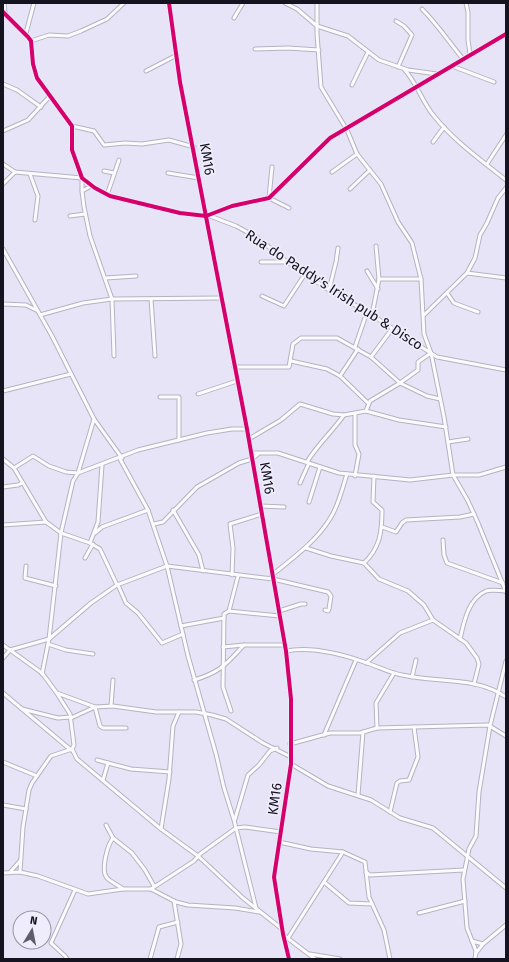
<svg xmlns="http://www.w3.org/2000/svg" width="509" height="962" viewBox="0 0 509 962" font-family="'Fira Sans',sans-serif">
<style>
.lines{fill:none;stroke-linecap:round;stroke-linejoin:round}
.minor-casing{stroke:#b6b2c2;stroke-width:5}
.minor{stroke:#fbfbfe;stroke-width:3}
.cycleway-casing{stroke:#efecfb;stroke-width:6}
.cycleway{stroke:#d6006c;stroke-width:4}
.labels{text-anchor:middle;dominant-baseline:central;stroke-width:3.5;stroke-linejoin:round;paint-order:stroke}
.street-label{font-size:14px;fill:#15131f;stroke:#efecfb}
</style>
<rect width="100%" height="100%" fill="#e7e4f7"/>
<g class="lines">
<!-- minor casing -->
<g class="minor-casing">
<g id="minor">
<path d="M4,3L5,13"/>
<path d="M169,3L180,82L247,429L286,651L291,699V764L274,877L283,934L289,959"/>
<path d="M285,3L297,9L317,26L348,36L379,60L408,70L437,74"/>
<path d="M317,3V34L321,87L347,130L357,154L381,184L398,222L412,243L421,279L424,334L431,353L444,417L453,475L468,501L478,523L506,592"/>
<path d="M466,3L468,12V40L470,54"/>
<path d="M422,9C438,25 449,42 463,59"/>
<path d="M3,12L28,37L31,41L33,64L37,78L72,126V150L82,178L95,188L110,196L180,213L206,216L232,206L269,198L330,138L506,34"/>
<path d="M234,18L243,3"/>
<path d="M396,21L404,26L412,35L398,67"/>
<path d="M26,33L34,3"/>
<path d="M31,41L49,35L68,36L81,31L107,19L124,3"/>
<path d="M255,49L288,48L319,50"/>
<path d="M452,66L494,82"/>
<path d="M404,69C417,83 422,102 434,116C454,141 481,160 506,180"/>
<path d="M146,71L177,55"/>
<path d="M3,84L17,90L41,107"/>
<path d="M352,85L368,52"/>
<path d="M72,126L94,131L104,145L125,143L142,144L169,140L194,147"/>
<path d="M3,131L28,120L50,96"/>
<path d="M433,142L444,127"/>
<path d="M3,164L15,172L82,178V190"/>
<path d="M487,164L506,135"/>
<path d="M272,167L269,198L289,208"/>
<path d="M104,171L114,173"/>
<path d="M332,172L357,154"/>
<path d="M168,173L199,178"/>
<path d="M30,174L38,196L35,220"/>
<path d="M3,184L15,172"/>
<path d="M91,186L82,191L84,207L90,236L112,299L114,356"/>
<path d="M350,189L370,170"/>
<path d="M107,195L119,160"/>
<path d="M70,216L85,214"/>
<path d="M210,216L236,226L258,238L287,262L329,290L367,312L437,357L506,370"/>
<path d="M3,249L52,336L94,419L122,458"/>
<path d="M261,262H287"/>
<path d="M367,271L378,289"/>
<path d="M467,273L506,278"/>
<path d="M106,278L136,276"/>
<path d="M379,279H421"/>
<path d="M329,290L336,262L338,248"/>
<path d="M447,293L454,303L478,312"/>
<path d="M262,296L284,306L305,274"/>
<path d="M151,299L155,356"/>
<path d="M3,304L26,305L36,310"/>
<path d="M40,315L83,303L112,299L221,298"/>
<path d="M372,315L379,279L376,246"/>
<path d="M424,315L467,273L475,258L480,235L487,223L498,198L506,188"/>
<path d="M355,347L367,312"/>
<path d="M371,357L400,383L427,396L440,399"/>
<path d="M291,361L327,369L340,376L358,349"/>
<path d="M234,367H289L293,344L301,338H337L371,357L392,329"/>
<path d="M340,376L368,403"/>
<path d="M3,391L71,374"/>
<path d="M198,394L237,381"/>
<path d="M160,397H179V440"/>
<path d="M366,411L370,401L400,383L418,370V362L431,353"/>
<path d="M355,414V445L359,454L355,476"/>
<path d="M249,439L281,420L300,404L333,414L344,415L366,411L399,420L446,427"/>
<path d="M448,442L468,439"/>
<path d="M251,453H278L339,473L410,480L453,475H479L506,467"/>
<path d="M3,459L14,468L46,522L61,533L90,543L100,549L117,585"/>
<path d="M120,459L148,510"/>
<path d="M307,462C317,445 332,432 344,415"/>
<path d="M14,468L33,456L49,466L66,472L78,473L138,450L207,433L232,429H247"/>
<path d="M300,483L309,463"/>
<path d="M3,487L18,485L22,483"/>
<path d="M309,502L320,467"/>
<path d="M260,506L284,507"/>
<path d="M173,510L199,555L203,571"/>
<path d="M154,524L163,522L197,487L239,463L252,459L258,454"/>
<path d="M3,525L46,522"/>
<path d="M382,527L396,532L402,523L406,520L460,517L474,514"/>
<path d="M95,533L102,527L148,510L167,566L188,656L216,754L224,788L234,820L256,908"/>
<path d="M443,540L444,555L447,563L503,583"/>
<path d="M90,543L98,522L102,465"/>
<path d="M306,548L331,556L364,563L379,579L408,591L424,605L433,620L466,643L477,658L479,664L474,684"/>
<path d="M85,558L93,544"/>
<path d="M364,563C380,548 382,532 382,510L373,502L374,476"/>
<path d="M26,566L25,578L56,586"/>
<path d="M232,575L233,548L230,524L262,514"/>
<path d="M272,575C293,558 317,541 331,517C339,504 342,489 347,474"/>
<path d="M118,585L126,603L138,613L162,643L183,634"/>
<path d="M229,611L238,576"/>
<path d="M279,611L301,604H305"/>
<path d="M181,626L224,618"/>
<path d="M49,639L61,533L73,481L78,473L94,419"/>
<path d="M460,639C464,622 468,599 486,591C492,589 500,591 505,591"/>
<path d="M48,644L66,650L93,654"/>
<path d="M3,645L42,673L56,692L70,714L74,745L72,749L51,756L32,783L29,790L23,827L20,872"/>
<path d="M223,647L244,645H285"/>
<path d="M286,651C312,646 342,654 367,663C379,667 390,673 402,675C436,683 476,676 506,697"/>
<path d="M3,658L10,650L49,639"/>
<path d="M366,663L400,633L433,620"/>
<path d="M42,674L49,639L91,603L117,585L167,566L273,579L328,592L331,596L329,609L328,611L325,610"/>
<path d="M412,677L416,660"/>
<path d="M194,680C221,672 226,664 244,645"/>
<path d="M3,693L71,750"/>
<path d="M57,693L95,707L113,706L156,712H196L212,715L226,719L263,743L291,757"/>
<path d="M111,706L113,680"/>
<path d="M22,709L58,718L71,717"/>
<path d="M231,711L223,687L224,614L229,611L280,616"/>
<path d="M71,718L95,707L100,726L103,728H126"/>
<path d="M377,728L376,703L394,673"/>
<path d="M324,735L356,660"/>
<path d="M290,744L330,733H360L377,728L488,725L506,736"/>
<path d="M72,749L77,759L161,829L198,856L243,898L282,929"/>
<path d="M97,760L108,763"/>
<path d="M3,762L37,776"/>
<path d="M291,764L328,786L371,800L400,818L433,828L506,888"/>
<path d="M103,780L108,763L131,769L170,772"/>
<path d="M358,795L363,732"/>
<path d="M3,805L26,809"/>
<path d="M390,812L397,783L400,781L409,780L418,757L414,727"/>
<path d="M235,819L248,775L259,765L270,751L277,748"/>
<path d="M106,825L113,838L132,853L145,870L154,886"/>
<path d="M161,829L169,779L173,726L179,712"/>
<path d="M113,838C108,844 100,870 107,878C111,882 118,885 123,889"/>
<path d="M279,842L311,849L343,852L365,862L369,897L384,930L390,959"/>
<path d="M11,871L20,861"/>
<path d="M366,872L370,875L464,870"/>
<path d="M3,873L20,872L38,876L88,894L123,889H151L176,902L188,905L235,908L259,912"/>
<path d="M324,882L349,903L372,904"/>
<path d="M151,889L194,861L200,854L236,828L245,827L281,832"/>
<path d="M174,901L181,944L177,959"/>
<path d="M419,913L465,901"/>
<path d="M286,937L315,959"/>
<path d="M288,938L343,852"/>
<path d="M472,941L483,944"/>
<path d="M476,953L483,944L506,925"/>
<path d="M310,954L340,959"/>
<path d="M67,959L65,956L51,943L75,890"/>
<path d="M150,959L159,927L178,922"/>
<path d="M475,959L476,951L467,928L463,879L469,849L476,836L479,792L490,726L506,661"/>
</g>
</g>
<!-- minor -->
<use href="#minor" class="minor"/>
<!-- cycleway casing -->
<g class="cycleway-casing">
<g id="cycleway">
<path d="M169,3L180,82L247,429L286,651L291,699V764L274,877L283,934L289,959"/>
<path d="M3,12L28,37L31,41L33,64L37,78L72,126V150L82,178L95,188L110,196L180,213L206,216L232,206L269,198L330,138L506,34"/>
</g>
</g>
<!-- cycleway -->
<use href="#cycleway" class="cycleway"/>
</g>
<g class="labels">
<!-- street labels -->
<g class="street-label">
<text transform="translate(207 159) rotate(80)">KM16</text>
<text transform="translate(334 290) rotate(33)">Rua do Paddy's Irish pub &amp; Disco</text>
<text transform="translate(267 478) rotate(80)">KM16</text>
<text transform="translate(275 799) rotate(-82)">KM16</text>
</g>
</g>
<!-- border -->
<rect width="509" height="962" fill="none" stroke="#15131f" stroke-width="8"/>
<!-- north arrow -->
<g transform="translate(32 930) rotate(10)"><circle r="19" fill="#efecfb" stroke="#9895a3"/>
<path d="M0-3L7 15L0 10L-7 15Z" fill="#5e5c6b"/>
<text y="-6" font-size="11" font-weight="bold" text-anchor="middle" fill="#15131f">N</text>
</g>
</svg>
